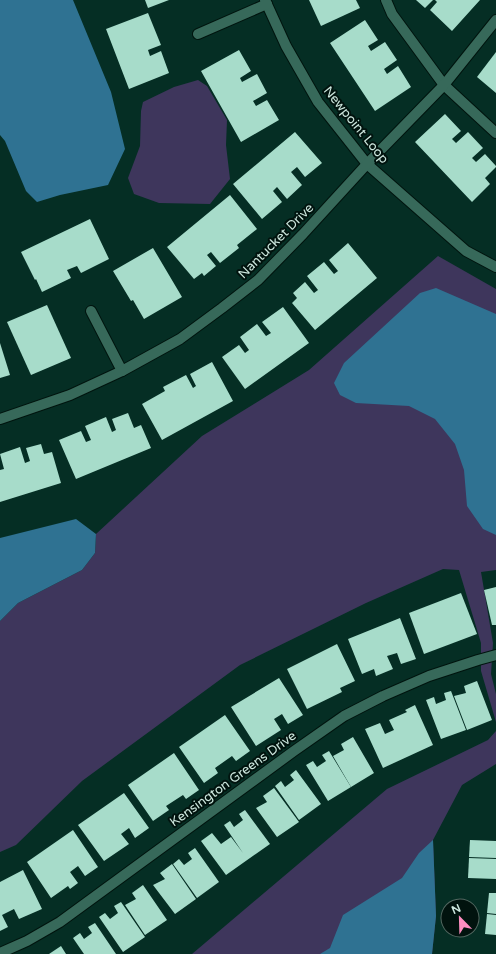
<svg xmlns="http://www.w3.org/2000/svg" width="496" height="954" viewBox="0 0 496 954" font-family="'Varela Round',sans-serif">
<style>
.green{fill:#3e365c}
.water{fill:#2f7292}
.building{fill:#a7dcca}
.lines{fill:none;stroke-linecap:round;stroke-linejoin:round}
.street-casing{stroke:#00140e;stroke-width:12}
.street{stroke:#37695a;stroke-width:10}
.labels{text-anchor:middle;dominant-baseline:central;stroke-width:4;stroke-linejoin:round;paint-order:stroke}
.street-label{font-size:13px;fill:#cde7de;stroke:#01130e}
</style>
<rect width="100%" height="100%" fill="#052e24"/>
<!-- green -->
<g class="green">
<path d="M198,80L207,86L227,120L226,145L230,179L210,204L159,203L134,194L128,178L140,146L141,111L143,102L174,87Z"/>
<path d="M438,256L496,289V570L481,572L493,643L491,674L496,694V722L481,671V643L459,570L443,569L366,603L240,665L82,781L16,845L0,852V621L18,603L82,570L95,553L96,534L202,436L309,370Z"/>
<path d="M496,731V764L462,785L433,840L436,916L432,954H192L387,789L488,740Z"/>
</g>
<!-- water -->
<g class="water">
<path d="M0,0H73L111,92L125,149L108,185L60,195L37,202L26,191L5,141L0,135Z"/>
<path d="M436,288L496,314V535L483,529L467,506L464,470L455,444L435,419L409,406L356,403L340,395L334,383L344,363L420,293Z"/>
<path d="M76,519L96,534L95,553L82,570L18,603L0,621V538Z"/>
<path d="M433,840L436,916L432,954H320L330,948L343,915L402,878L419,853Z"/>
</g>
<!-- building -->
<g class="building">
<path d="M145,0H169L148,8Z"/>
<path d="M309,0H356L360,8L321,26Z"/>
<path d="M416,0H433L425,8Z"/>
<path d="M435,0H480L452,31L430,10L437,2Z"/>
<path d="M148,13L161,45L148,50L150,56L161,51L169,73L129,89L106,29Z"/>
<path d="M365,20L378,40L368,46L371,51L385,42L397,60L384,69L387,74L398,66L411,87L375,111L330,43Z"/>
<path d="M239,50L251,71L240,78L242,82L257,74L267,93L253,101L256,106L267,100L279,120L241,142L201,71Z"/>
<path d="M496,52V93L477,77Z"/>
<path d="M445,114L461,131L452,139L456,143L468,132L483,148L472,158L476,162L485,154L496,166V167L485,178L490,184L472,202L415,142Z"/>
<path d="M295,132L322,163L305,177L297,167L291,172L302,185L287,199L277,187L273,191L282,202L262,219L233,184Z"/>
<path d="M230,195L257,229L237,245L239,248L220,263L211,252L207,255L216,266L204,276L202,273L194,279L167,247Z"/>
<path d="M90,219L109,259L81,273L77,266L67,270L71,278L42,292L36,279L35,280L21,252Z"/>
<path d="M348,243L377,278L315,330L292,303L297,298L293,293L305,282L314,293L318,290L307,276L324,262L334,274L338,271L329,260Z"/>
<path d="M153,248L182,297L144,319L133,300L131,301L113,271Z"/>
<path d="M47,305L71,358L31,375L7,322Z"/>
<path d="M283,307L309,343L245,389L222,357L239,345L245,353L249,350L240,337L257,324L266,336L271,333L262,322Z"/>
<path d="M0,343L10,375L0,378Z"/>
<path d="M212,362L233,401L162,440L142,404L165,391L163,387L186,375L193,388L196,386L190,374Z"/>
<path d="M128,413L134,428L141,425L151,448L76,479L59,440L81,431L86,442L91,440L85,426L106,417L112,432L116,430L112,419Z"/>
<path d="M41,444L44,454L52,452L61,483L0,502V470L4,469L0,454L20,447L25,463L30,461L26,448Z"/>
<path d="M496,587V625H492L484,590Z"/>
<path d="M461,593L477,634L424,654L409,613Z"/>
<path d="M400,618L416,659L401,664L397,653L387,656L393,669L376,676L374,669L362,674L348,639Z"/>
<path d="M337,644L355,681L340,688L342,692L307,709L287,669Z"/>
<path d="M279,678L303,715L288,724L282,714L274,719L281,730L256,746L231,707Z"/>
<path d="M477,681L492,720L467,730L454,696L466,693L464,686Z"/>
<path d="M451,691L466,730L441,739L426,700L434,697L436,704L446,700L444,693Z"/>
<path d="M415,705L433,745L383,768L365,729L380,723L385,734L394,730L389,720L407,712L405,710Z"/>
<path d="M225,715L250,751L236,761L232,756L215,768L218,773L204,783L179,747Z"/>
<path d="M353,737L374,773L351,787L333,756L344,750L341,744Z"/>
<path d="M329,751L351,787L328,801L306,765L313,761L317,767L326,761L322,755Z"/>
<path d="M174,753L199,790L186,799L183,795L166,806L169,810L153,821L128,785Z"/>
<path d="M296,770L321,804L299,820L275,786L281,781L285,787L294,780L290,775Z"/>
<path d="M274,788L299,822L277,837L256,808L267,802L263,796Z"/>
<path d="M124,793L149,828L135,838L129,828L121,834L129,844L104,861L78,825Z"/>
<path d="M245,810L270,844L226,875L201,841L212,833L221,844L231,837L243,853L224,825L230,821L234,827L243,820L239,814Z"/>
<path d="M73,830L98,867L85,876L78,866L70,872L78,883L70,889L68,886L51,898L27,862Z"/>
<path d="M470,840L496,841V858L469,857Z"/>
<path d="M195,848L219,882L197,898L173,864L179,859L184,865L192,859L188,853Z"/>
<path d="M469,858L496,859V879L468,878Z"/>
<path d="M172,864L196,899L175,914L153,885L165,879L160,873Z"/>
<path d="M23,870L42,909L19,919L14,909L2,915L8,927L0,931V882Z"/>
<path d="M143,885L167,920L145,935L125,905L136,899L132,893Z"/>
<path d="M489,893H496V914L487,913Z"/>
<path d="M121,902L145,937L123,952L99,917L105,913L110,919L118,913L114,906Z"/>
<path d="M487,914L496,915V935L485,934Z"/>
<path d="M95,923L116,954H84L73,938L80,933L84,939L92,933L88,927Z"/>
<path d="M61,946L66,954H49Z"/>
</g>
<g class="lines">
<!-- street casing -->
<g class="street-casing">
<g id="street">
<path d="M265,0L286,46L318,102L367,164L466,251L496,267"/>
<path d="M386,0L392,14L444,85L496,133"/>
<path d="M198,34L267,4"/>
<path d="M91,311L122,371"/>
<path d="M0,419L70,395L122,371L180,339L222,308L258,280L303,234L367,164L444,85L496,20"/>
<path d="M0,953L27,941L60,922L294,751L344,716L383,696L429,676L478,660L496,655"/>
</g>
</g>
<!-- street -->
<use href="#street" class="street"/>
</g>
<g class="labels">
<!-- street labels -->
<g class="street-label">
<text transform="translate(356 125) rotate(51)">Newpoint Loop</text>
<text transform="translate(276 241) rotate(-45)">Nantucket Drive</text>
<text transform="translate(233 779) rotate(-36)">Kensington Greens Drive</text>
</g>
</g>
<!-- north arrow -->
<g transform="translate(460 918) rotate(337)"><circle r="19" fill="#01130e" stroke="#536861"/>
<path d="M0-3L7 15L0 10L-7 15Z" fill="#fd8ec0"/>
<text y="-6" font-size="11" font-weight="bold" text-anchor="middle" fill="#cde7de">N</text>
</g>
</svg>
